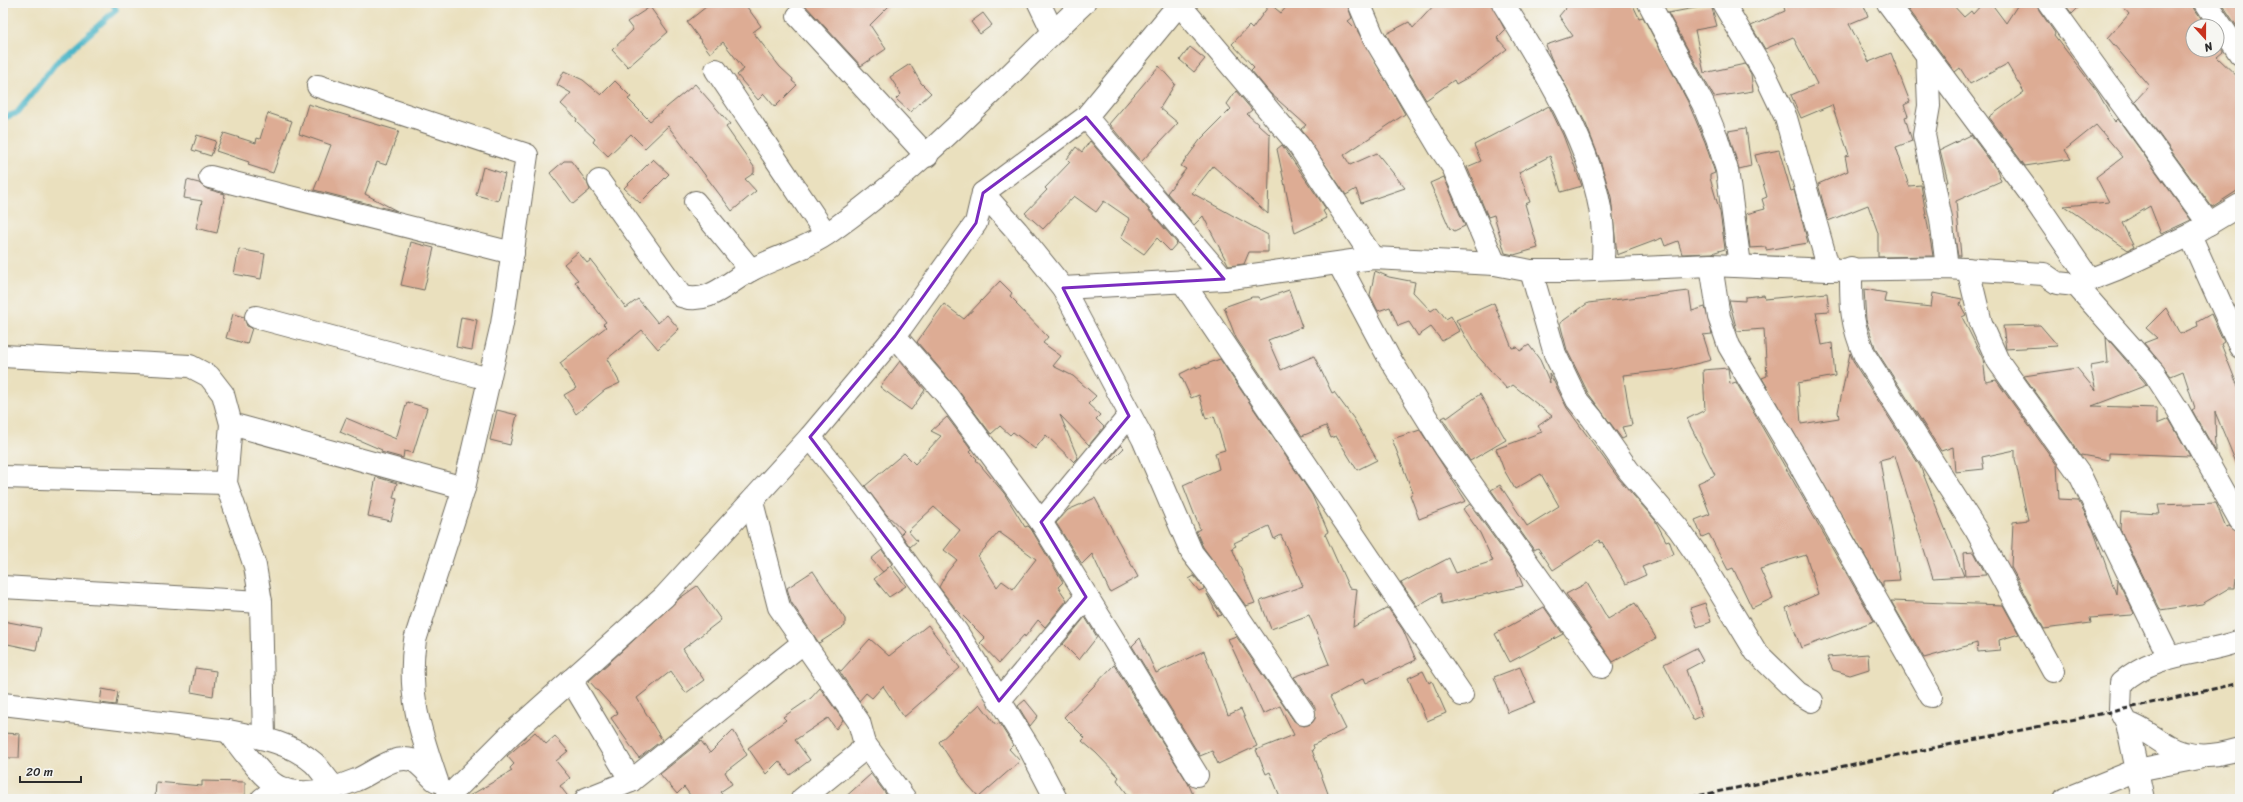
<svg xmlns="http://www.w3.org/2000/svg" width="2243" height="802" viewBox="0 0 2243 802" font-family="Sriracha,sans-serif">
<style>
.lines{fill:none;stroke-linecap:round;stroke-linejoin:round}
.stream{stroke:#4bb6c8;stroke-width:6}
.building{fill:#ddac94;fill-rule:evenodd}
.minor-casing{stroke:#6e6a5e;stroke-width:24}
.minor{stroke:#fff;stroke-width:22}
.rail{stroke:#2b2b2b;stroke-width:3;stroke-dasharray:6 3;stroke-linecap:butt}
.marked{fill:none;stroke:#7b2cbf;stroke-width:3;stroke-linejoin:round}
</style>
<rect width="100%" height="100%" fill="#f6f6f2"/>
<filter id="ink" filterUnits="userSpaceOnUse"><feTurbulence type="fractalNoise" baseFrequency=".025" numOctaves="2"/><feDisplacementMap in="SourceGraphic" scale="8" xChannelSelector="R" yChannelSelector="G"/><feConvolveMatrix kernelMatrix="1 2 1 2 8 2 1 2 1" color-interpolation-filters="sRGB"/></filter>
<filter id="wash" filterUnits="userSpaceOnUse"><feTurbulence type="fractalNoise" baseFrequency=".012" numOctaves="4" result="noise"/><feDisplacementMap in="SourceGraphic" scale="16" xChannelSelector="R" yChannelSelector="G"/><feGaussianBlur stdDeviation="0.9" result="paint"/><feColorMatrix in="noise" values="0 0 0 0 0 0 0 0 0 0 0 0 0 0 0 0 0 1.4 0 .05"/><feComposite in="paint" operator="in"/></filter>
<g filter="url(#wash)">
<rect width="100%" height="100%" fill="#eae0be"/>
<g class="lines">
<!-- stream -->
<path class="stream" d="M3,118L17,113L55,64L116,10L113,3"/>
</g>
<g id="blocks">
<!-- building -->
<g class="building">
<path d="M711,3H744L761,26L753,32L780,67L793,79L792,81L797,85L775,107L764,94L758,100L737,75L744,69L723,42L710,53L687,22Z"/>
<path d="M803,3H892L870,25L886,49L861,66Z"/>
<path d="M1290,3L1347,4L1352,18L1348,21L1357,30L1405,114L1344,155L1350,165L1377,153L1405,188L1361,203L1356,189L1346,195L1301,129L1306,125L1270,93L1251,70L1254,67L1232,44L1249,26L1252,29L1270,4L1281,13Z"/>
<path d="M1436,3H1491L1505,30L1497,38L1507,49L1474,74L1456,84L1454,80L1426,100L1386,34L1409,22L1413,28Z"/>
<path d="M1570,3H1632L1639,18L1643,17L1688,102L1705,142L1715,173L1710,175V178L1720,212L1725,249L1712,253L1682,254L1678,241L1665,246L1662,238L1617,255L1611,197L1600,160L1586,124L1551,58L1546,45L1573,36L1559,16Z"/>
<path d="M1783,3H1863L1868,16L1849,24L1869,62L1891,53L1910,102L1904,105L1908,116L1905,117L1912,141L1896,147L1909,186L1921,185L1933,256L1878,257V233L1868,205L1828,221L1818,184L1848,171L1845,156L1849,155L1832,105L1801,118L1791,95L1817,84L1793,37L1765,49L1751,26L1785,11Z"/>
<path d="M1904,3H1951L1964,17L1971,11L1973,14L1983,3H1991L2006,23L2019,3H2037L2039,10L2055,33L2054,35L2097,91L2115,122L2118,119L2191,220L2161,234L2150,206L2122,223L2134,247L2128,250L2064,206L2109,202L2096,177L2123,157L2096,125L2065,150L2071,159L2025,166L1989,117L2024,92L2007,64L1970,84L1960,68L1955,72Z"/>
<path d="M2064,3H2083L2072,14Z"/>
<path d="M2120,3H2191L2206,26H2193V50H2217V42L2223,52L2217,57L2240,79V189L2212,207L2135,101L2149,86L2108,38L2129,14Z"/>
<path d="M2223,3H2240V31L2222,4Z"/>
<path d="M1711,5L1717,26L1695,30L1704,73L1745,64L1751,74L1753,91L1714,97L1668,13Z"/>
<path d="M650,7L668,32L628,67L612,50L633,30L627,22Z"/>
<path d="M983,13L992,25L980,34L971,22Z"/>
<path d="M1190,47L1205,59L1194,72L1180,60Z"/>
<path d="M910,64L921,83L931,93L910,112L896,99L901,94L890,77Z"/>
<path d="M1159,66L1175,84L1160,108L1178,123L1141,162L1109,124Z"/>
<path d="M564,71L583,80L601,95L615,81L631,97L628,99L650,121L695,84L730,124L726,127L754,167V173L745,179L756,191L732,211L668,126L645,148L631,134L608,156L593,142L595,139L576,121L577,119L561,104L571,93L557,85Z"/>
<path d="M1236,91L1252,110L1247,114L1270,135L1268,214L1213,166L1192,193L1268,235V252H1249L1244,264L1229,266L1203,216L1194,225L1167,193L1186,169L1181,166L1200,140L1231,109L1227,104Z"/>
<path d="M308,104L399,131L386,165L377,162L365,194L397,211L314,190L331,145L299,134Z"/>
<path d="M1549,106L1563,135L1582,186L1561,192L1550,156L1519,172L1530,202L1525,204L1538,248L1514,255L1505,253L1494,215L1488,217L1467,167L1481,161L1474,145Z"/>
<path d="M268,113L292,121L273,173L248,165L249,162L216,151L224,133L256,143L257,138L260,139Z"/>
<path d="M1746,128L1751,166L1739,169L1728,131Z"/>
<path d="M197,135L216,141L211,156L192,150Z"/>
<path d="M1971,135L1997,170L2001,181L1956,201L1961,256H1958L1946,182H1948L1940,150Z"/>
<path d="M1090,141L1177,243L1170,251L1157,238L1144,254L1121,238L1130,219L1104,201L1096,212L1074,196L1043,229L1025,213L1047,190L1045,188L1070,162L1067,159L1076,147L1082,152Z"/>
<path d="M1282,145L1326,209L1323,211L1327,218L1295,233L1277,149Z"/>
<path d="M1779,150L1791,191L1794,190L1808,243L1766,250V247L1750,248L1746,214L1765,209L1762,199L1767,197L1755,155Z"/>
<path d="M653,159L669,174L640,203L624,188Z"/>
<path d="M564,161H571L587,182L590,190L573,204L550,173Z"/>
<path d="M483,167L505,174L498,201L476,195Z"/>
<path d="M1444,177L1465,226L1454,231L1452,228L1450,229L1430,183Z"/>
<path d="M187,180L199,183L207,189L225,194L217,233L196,228L202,201L184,198Z"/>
<path d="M411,242L434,248L424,290L401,285Z"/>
<path d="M239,249L265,254L261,279L234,274Z"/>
<path d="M578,252L587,263L591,260L626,308L638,299L658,323L667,315L679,329L658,349L642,330L607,359L620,383L605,390L576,414L564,395L576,388L560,363L606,327L603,324L606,322L575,282L578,280L564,264Z"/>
<path d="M1375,271L1389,277L1415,282L1413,292L1431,311L1437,307L1446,319L1451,316L1459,331L1442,341L1431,327L1418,336L1409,322L1398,326L1390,307L1378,311L1370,295Z"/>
<path d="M1000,281L1012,293L1010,296L1017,303L1016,304L1048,337L1043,343L1061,356L1053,366L1073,376L1096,396L1088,404L1100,415L1096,419L1104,427L1089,445L1060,415L1078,458L1074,462L1046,435L1035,449L1013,432L1010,435L1000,426L991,434L954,385L917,342L944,304L964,319Z"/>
<path d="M1864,289L1886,293L1884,302L1931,307L1933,293L1962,299L1960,304L1966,315L1962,317L1983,359L1986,382L1996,380L2057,465L2059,499L2078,500L2093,529L2116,594L2117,579L2134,613L2132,615L2090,618L2091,623L2044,629L2011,567L2013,522L2028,520L2015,459V450L1982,457L1984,469L1955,472L1953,447L1941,451L1876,350L1866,320Z"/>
<path d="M1289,290L1302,327L1268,340L1281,370L1314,356L1332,393L1334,392L1354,419L1377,460L1357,470L1336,436L1331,438L1326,426L1302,436L1236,338L1224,307L1252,297H1258L1260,300Z"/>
<path d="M1689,291L1692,311L1705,307L1712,334L1703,335L1711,360L1671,370L1623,375L1632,425L1622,427L1626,437L1622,439L1588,393L1567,350L1560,323L1588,303Z"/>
<path d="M1827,293L1829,311L1816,312L1822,345L1832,343L1835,376L1798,383L1801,424L1839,418L1838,412L1850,353L1854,363L1920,466L1964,576L1933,578L1895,456L1880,460L1900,580L1883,581V587L1762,378L1767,376L1764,329L1737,331L1729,300L1745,301V297L1764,295L1765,299Z"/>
<path d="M1494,303L1512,348L1517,347L1520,351L1529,345L1540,360L1550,383L1549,373L1551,376L1567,408L1619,479L1655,520L1666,541L1669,540L1674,554L1642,567L1646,575L1626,584L1602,542L1600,543L1599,540L1553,570L1538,548L1534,550L1491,490L1500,485L1527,526L1559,506L1541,474L1515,489L1504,470L1496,449L1542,432L1538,426L1552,416L1513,385L1507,389L1474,352L1456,320Z"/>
<path d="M2166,308L2180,334L2198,326L2197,322L2211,314L2224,342L2221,344L2240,392V472L2215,412L2216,452L2192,410L2195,408L2183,371L2171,376L2144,343L2157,338L2146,328Z"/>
<path d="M233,314L244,317L247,326L252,328L247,344L226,338Z"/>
<path d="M461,317L477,320L472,350L456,347Z"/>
<path d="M2040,325L2058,346L2006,349L2003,326Z"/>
<path d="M2106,337L2147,385L2092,406L2157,408V424L2169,419L2190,456L2109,453V460L2081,455L2024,376L2077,368L2096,391L2090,366L2108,363Z"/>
<path d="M1220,359L1312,495L1328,532L1325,534L1349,588L1357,589L1353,627L1388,608L1403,630L1416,660L1366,683L1364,678L1330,697L1346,729L1313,745L1314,748L1312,750L1330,799H1281L1270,772L1266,774L1256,750L1294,735L1280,706L1263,714L1228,639L1236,636L1294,721L1304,726L1311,724L1315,719V707L1294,677L1329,664L1309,615L1271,629L1260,601L1303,586L1281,535L1274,539L1269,526L1234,543L1236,546L1232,548L1255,603L1246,606L1203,547L1196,531L1200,529L1183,485L1219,469L1215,453L1225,450L1214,416L1206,419L1199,395L1191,398L1180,374L1196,366V368Z"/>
<path d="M900,361L925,390L911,410L880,387Z"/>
<path d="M1728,368L1730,384L1736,382L1874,621L1801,648L1786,608L1818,594L1806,555L1760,569L1773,598L1752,608L1733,568L1728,570L1709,534L1702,537L1695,520L1710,514L1698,483L1715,475L1687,419L1705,410L1703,370Z"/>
<path d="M1480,394L1506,440L1470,461L1442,418L1446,416L1447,418Z"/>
<path d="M407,402L427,408L413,453L404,451L403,458L381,452L382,450L340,432L346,418L396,439Z"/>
<path d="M497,410L517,415L510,445L490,440Z"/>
<path d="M947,417L972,450L970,452L977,459L976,460L1004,493L1025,527L1028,526L1031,529L1063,582L1058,587L1067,600L1045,627L1038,620L1025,637L1024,635L999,663L980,643L985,638L955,608L939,587L947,572L957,560L944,550L960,530L934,507L908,531L917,541L910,547L901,534L904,531L886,514L865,486L904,453L915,464L941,436L931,431ZM999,532L1036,559L1013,589L1002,581L997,587L978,556Z"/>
<path d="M1420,430L1466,501L1419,519L1410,495L1413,493L1392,439Z"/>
<path d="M1121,445L1124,448L1108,464L1106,463Z"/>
<path d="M376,477L397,483L393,498L397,499L391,521L368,516Z"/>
<path d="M1095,498L1138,577L1110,592L1092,554L1082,564L1056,523L1068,510Z"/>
<path d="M2216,503L2226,527L2229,526L2238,532L2239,579H2236L2235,588H2229L2202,604L2160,610L2120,529L2121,512L2160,514L2158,505Z"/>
<path d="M1470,504L1516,568L1523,586L1442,604L1440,593L1417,606L1401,583L1449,558L1456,573L1493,561L1480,533L1463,509Z"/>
<path d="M882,550L892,564L883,572L871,559Z"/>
<path d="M1974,552L1986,575L1965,576L1963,553Z"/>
<path d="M890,566L906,586L889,597L874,579Z"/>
<path d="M813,571L845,619V626L819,643L791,602L787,588Z"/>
<path d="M1194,576L1204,588V589L1199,591L1189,579Z"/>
<path d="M1587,583L1608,619L1635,603L1656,638L1613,662L1566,594Z"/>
<path d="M697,586L721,620L683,649L704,680L686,693L671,671L637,698L662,740L639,758L611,718L618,713L589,681L680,598Z"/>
<path d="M1207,594L1222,615L1218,616Z"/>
<path d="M1891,601L2003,605L2019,634L1999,640L2000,650L1978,652L1977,643L1924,658Z"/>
<path d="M1705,603L1711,622L1697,627L1690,608Z"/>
<path d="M1544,607L1563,634L1510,662L1495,634Z"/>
<path d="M1085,617L1097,637L1079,660L1063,644Z"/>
<path d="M3,621L41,628L36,650L3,643Z"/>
<path d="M928,625L960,668L904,717L883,686L872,698L866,693L859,701L838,669L841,671L870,639L889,656Z"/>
<path d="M1140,638L1156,673L1204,651L1228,715L1241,709L1257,746L1218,764L1212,751L1200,756L1132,646Z"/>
<path d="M1696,648L1703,661L1686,670L1702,716L1693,720L1664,664Z"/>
<path d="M1868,654L1869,669L1850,675L1833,670L1827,657Z"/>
<path d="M1114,665L1188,783L1195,799H1131L1117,780L1119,777L1096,753L1082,741L1085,738L1064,717Z"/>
<path d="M1520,667L1535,702L1508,713L1494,677Z"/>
<path d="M195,668L216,671L213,696L191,692Z"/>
<path d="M1423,671L1429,683L1432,681L1446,713L1427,721L1408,678Z"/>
<path d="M820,688L843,720L836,729L828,718L795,740L810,760L790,775L779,761L766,774L748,748L786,720L783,717L811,698Z"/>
<path d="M102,689L118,692L116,705L100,703Z"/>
<path d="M1025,700L1038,716L1030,726L1018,706Z"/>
<path d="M980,704L996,725L999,723L1013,745L1009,749L1020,761L979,797L967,784L939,742Z"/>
<path d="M733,730L747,755L725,772L732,784L720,792L726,799H693L684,787L677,794L660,774L701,741L710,753Z"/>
<path d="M535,732L546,744L555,736L568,751L556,761L570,778L560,786L570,799H464L512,771L510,768L514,764L507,756Z"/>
<path d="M3,733L20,734L19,758H3Z"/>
<path d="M871,774L886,794L879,799H843Z"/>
<path d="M202,781L245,782V797L155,799L156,782L202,786Z"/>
</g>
</g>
</g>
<g filter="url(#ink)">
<use href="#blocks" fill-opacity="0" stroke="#6e6a5e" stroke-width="1"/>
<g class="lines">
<!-- minor casing -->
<g class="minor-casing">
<g id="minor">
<path d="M1039,3L1053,32"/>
<path d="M1359,3L1373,36L1440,148L1453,167L1495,264"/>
<path d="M1503,3C1550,80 1614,175 1602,269"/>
<path d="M1649,3L1703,104L1717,138L1727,170L1740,265"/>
<path d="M1723,3L1763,70L1786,118L1829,270"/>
<path d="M1888,3L2032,196L2089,279"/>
<path d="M2049,3L2209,224"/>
<path d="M2206,3L2240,54"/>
<path d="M1179,4L1299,146L1373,258"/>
<path d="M798,16L927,156"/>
<path d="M1927,56L1929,106L1924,135L1941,219L1947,268"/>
<path d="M716,70L826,234"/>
<path d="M318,86L527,155L502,324L464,488L415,640C407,694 420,731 437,781"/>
<path d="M1086,117L1224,279"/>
<path d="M210,177L513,253"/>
<path d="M599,181L681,296C708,306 728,282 751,270C776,257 804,250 827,234C922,168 1000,82 1084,3"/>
<path d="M983,193L1017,231L1063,288L1224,279L1373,258L1495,264L1531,271H1570L1711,265L1829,270L1947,268L2044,274L2057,283L2076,285L2117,269L2190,235L2240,205"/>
<path d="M695,202L751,270"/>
<path d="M2190,235L2240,347"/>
<path d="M1339,264L1388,356L1445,447L1602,667"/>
<path d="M1711,265L1719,317L1729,346L1798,462L1931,696"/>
<path d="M1851,268C1851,305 1850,321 1865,356L1976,530L2053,671"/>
<path d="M1968,269L1981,323L1998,361L2080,475L2169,657"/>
<path d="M1531,271L1555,354L1577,400L1592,418L1629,471L1678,528L1701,561L1756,652L1798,693L1812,701"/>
<path d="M1182,281L1462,695"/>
<path d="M2076,285L2154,373L2178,410L2240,520"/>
<path d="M1063,288L1143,439L1192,553L1214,581L1304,714"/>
<path d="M256,317L489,379"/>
<path d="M895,336L945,393L1041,522L1197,775"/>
<path d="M3,356L190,366L209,376L223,394L231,424L226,483L255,566L261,602L264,738"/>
<path d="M231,424L464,488"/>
<path d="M810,437L863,503L957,632L1030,749L1056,799"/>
<path d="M3,477L226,483"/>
<path d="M752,502L779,607L859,722L865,744L858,754L802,799"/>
<path d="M1041,522L1129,416"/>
<path d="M3,587L261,602"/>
<path d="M2240,641C2198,656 2157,651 2121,683L2120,710L2127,723C2143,728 2154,738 2168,746C2191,760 2215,756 2240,749"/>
<path d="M571,680L631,781"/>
<path d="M999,701L1086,597"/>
<path d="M3,704L228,731C258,737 290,742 314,763C321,770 327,780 334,787"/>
<path d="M2127,723L2143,799"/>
<path d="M228,731C239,745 263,780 279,787C302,798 334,789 356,780C372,774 393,754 412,760C420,763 429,775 435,780"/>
<path d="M865,744L905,799"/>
<path d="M262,799L278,787"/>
<path d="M446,799L511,734L664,597L810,437L895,336L976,223L983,193L1086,117L1180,3"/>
<path d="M586,799L631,781L804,642"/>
<path d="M2065,799L2137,770L2198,758"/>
</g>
</g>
<!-- minor -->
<use href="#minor" class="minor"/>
<!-- rail -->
<path class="rail" d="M1682,799L2120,710L2240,683"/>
</g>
</g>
<!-- marked area -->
<path class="marked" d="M1086,117L1224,279L1063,288L1129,416L1041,522L1086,597L999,701L957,632L810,437L895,336L976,223L983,193Z"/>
<!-- margin -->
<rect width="2243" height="802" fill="none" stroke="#f6f6f2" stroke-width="16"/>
<!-- north arrow -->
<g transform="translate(2205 38) rotate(159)"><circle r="19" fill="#f6f6f2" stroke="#a5a5a2"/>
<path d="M0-3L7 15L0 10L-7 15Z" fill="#c8321e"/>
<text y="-6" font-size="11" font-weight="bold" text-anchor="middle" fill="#2b2b2b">N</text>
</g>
<!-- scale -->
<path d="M20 776v6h61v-6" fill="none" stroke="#2b2b2b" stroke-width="2"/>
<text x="26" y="776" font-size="12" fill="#2b2b2b" stroke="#f6f6f2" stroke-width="3" paint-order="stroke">20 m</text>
</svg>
